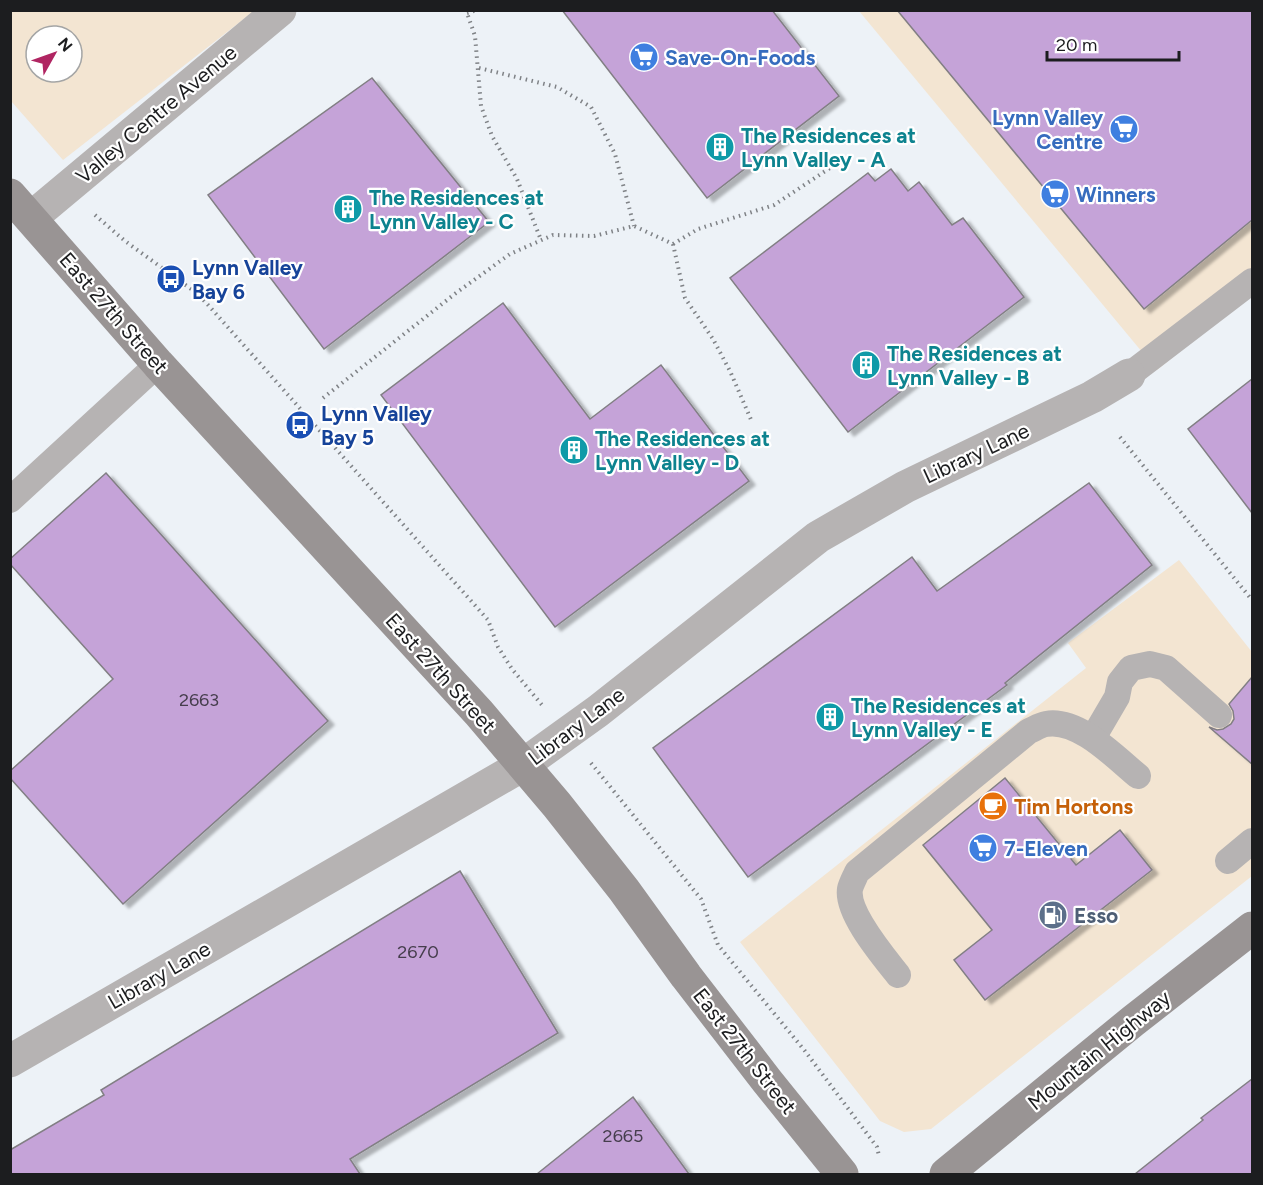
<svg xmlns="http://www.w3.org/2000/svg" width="1263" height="1185" viewBox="0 0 1263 1185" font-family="Figtree,sans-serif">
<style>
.commercial{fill:#f3e5d2;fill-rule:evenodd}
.building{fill:#c5a3d8;stroke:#827f84;stroke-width:1.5;filter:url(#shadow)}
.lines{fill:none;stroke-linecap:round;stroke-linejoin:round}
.path{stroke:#7f8286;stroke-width:4;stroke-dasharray:1.5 4.5;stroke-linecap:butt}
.lane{stroke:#b6b3b3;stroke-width:26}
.street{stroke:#b6b3b3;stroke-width:33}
.secondary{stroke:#999494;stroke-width:33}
.labels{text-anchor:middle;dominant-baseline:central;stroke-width:4.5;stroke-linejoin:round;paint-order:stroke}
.number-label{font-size:18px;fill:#463e4d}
.shop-label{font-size:21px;font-weight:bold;fill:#366cbe;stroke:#fff;text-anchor:start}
.street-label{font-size:21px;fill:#1c1d1f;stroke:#fff}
.culture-label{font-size:21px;font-weight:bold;fill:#0d838f;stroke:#fff;text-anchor:start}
.transit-label{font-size:21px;font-weight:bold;fill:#164399;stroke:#fff;text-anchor:start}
.food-label{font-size:21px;font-weight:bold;fill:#c56008;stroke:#fff;text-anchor:start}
.service-label{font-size:21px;font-weight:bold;fill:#4e5e75;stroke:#fff;text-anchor:start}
</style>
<defs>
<filter id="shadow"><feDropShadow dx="6" dy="4" stdDeviation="1.5" flood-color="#0004"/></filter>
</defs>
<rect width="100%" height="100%" fill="#edf2f7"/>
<!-- commercial -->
<g class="commercial">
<path d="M10,11H254L63,160L11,101ZM36,36H72V72H36Z"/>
<path d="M859,11H1252V293L1157,370Z"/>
<path d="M1179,560L1252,652V876L931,1129L904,1132L880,1121L740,942L1086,668L1068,643Z"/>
</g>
<!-- building -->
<g class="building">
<path d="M562,10H772L839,96L707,198Z"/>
<path d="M897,10H1252V220L1144,309Z"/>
<path d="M372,78L489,222L324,349L208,195Z"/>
<path d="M891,169L908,191L919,182L952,225L963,218L1024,297L848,432L730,278L868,173L875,181Z"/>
<path d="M503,303L590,419L661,365L749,481L555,627L381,395Z"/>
<path d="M1252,379V513L1188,429Z"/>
<path d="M106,473L328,721L123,904L10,778V771L113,679L10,564V559Z"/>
<path d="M1089,483L1152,565L1005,683L1007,685L748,877L653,748L912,557L937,591Z"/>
<path d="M1252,677V764L1209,727L1217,730L1223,729L1231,724L1234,719L1233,711L1229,704Z"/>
<path d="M1005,778L1076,865L1120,830L1152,870L985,1000L954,960L992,930L923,845Z"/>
<path d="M460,871L558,1033L350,1159L360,1174H10V1150L104,1095L101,1090Z"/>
<path d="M1252,1079V1174H1135L1203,1120L1201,1118Z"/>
<path d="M633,1097L689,1174H537Z"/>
</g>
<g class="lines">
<!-- path -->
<g class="path">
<path d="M466,10L475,36L481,106L492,136L517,179L541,240"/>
<path d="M467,13L477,10"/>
<path d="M479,68L557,87L591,107L615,154L634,226"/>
<path d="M95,215L125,241L198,294L209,306L488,620L498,647L512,669L542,705"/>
<path d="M673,244L685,298L713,339L730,371L752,422"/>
<path d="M673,244L698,229L774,205L842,160"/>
<path d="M323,398L456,293L510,254L553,235L594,236L634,226L673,244"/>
<path d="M1120,437L1252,600"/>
<path d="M591,763L701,899L718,945L805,1051L877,1147L879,1156"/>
</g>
<!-- lane -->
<g class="lane">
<path d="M1129,375L1252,281"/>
<path d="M10,500L158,364"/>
<path d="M1093,738L1117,697L1120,682L1131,668L1150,664L1166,668L1219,715"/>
<path d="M1228,861L1252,841"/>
<path d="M898,975C884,957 846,913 850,889C851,884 855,877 857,872L1029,731C1034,729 1040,725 1046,724C1078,718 1115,757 1138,776"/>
</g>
<!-- street -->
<g class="street">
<path d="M31,218L280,10"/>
<path d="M10,1061L523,765L598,711L818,537L905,487L1092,397L1129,375"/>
</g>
<!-- secondary -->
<g class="secondary">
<path d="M10,195L158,364L479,713L557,805L624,890L686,976L767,1081L842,1174"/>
<path d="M946,1174L1133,1021L1252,928"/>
</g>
</g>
<!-- icons -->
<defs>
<g id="supermarket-disc" transform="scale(1.5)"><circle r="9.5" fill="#3f7fe0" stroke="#fff"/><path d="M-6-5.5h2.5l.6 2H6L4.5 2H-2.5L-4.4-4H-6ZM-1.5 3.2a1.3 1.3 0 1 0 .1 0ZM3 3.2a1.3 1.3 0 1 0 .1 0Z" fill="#fff"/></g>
<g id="building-disc" transform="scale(1.5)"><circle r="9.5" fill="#0f9aa8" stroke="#fff"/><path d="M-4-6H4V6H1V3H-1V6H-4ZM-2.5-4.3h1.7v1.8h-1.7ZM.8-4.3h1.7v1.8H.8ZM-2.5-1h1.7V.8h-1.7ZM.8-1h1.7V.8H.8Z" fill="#fff"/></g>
<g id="bus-disc" transform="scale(1.5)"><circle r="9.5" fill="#1a4fb4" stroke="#fff"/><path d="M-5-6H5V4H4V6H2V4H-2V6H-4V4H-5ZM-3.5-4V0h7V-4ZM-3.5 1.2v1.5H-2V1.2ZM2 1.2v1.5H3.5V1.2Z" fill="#fff"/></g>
<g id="cafe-disc" transform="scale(1.5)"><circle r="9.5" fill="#e8710a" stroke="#fff"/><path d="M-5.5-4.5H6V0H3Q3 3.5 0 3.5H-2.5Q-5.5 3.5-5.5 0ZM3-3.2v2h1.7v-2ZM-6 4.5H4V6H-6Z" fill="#fff"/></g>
<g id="fuel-disc" transform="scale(1.5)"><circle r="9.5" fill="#5c6f8a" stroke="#fff"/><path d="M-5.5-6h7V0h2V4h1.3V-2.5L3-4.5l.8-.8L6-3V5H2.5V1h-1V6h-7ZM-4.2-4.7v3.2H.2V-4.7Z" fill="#fff"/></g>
</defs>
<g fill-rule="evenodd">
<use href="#supermarket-disc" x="644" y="57"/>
<use href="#supermarket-disc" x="1124" y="129"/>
<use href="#building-disc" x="720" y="147"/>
<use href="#supermarket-disc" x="1055" y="194"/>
<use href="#building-disc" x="348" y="209"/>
<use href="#bus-disc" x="171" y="279"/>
<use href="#building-disc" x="866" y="365"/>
<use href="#bus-disc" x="300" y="425"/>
<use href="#building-disc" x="574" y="450"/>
<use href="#building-disc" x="830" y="717"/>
<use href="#cafe-disc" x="993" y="806"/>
<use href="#supermarket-disc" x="983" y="848"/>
<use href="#fuel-disc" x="1053" y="915"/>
</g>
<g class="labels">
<!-- number labels -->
<g class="number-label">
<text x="199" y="700">2663</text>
<text x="418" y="952">2670</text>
<text x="623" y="1136">2665</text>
</g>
<!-- shop labels -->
<g class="shop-label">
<text x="665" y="57">Save-On-Foods</text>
<text x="1103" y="117" text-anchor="end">Lynn Valley<tspan x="1103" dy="24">Centre</tspan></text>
<text x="1076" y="194">Winners</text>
<text x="1004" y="848">7-Eleven</text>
</g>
<!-- street labels -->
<g class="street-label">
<text transform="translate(156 114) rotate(-40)">Valley Centre Avenue</text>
<text transform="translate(114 313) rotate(49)">East 27th Street</text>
<text transform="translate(976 453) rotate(-25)">Library Lane</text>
<text transform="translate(441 673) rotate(48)">East 27th Street</text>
<text transform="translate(576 726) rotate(-37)">Library Lane</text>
<text transform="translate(159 975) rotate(-30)">Library Lane</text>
<text transform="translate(1099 1050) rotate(-39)">Mountain Highway</text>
<text transform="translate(745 1051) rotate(52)">East 27th Street</text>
</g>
<!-- culture labels -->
<g class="culture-label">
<text x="741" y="135">The Residences at<tspan x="741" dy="24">Lynn Valley - A</tspan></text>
<text x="369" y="197">The Residences at<tspan x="369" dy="24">Lynn Valley - C</tspan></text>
<text x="887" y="353">The Residences at<tspan x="887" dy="24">Lynn Valley - B</tspan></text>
<text x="595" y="438">The Residences at<tspan x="595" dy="24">Lynn Valley - D</tspan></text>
<text x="851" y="705">The Residences at<tspan x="851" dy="24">Lynn Valley - E</tspan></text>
</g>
<!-- transit labels -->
<g class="transit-label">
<text x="192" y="267">Lynn Valley<tspan x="192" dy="24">Bay 6</tspan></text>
<text x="321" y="413">Lynn Valley<tspan x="321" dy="24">Bay 5</tspan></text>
</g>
<!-- food labels -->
<g class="food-label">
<text x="1014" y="806">Tim Hortons</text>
</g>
<!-- service labels -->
<g class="service-label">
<text x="1074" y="915">Esso</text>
</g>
</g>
<!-- border -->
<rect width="1263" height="1185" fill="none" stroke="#1c1d1f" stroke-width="24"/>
<!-- north arrow -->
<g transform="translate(54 54) rotate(50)"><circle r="28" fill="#ffffff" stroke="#a4a5a5" stroke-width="1.5"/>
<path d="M0-4.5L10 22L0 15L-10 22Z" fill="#b02562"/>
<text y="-9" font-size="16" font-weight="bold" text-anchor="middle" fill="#1c1d1f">N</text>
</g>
<!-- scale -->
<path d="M1047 51v9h132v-9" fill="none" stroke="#1c1d1f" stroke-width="3"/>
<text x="1056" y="51" font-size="18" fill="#1c1d1f" stroke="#ffffff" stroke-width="4.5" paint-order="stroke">20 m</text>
</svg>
